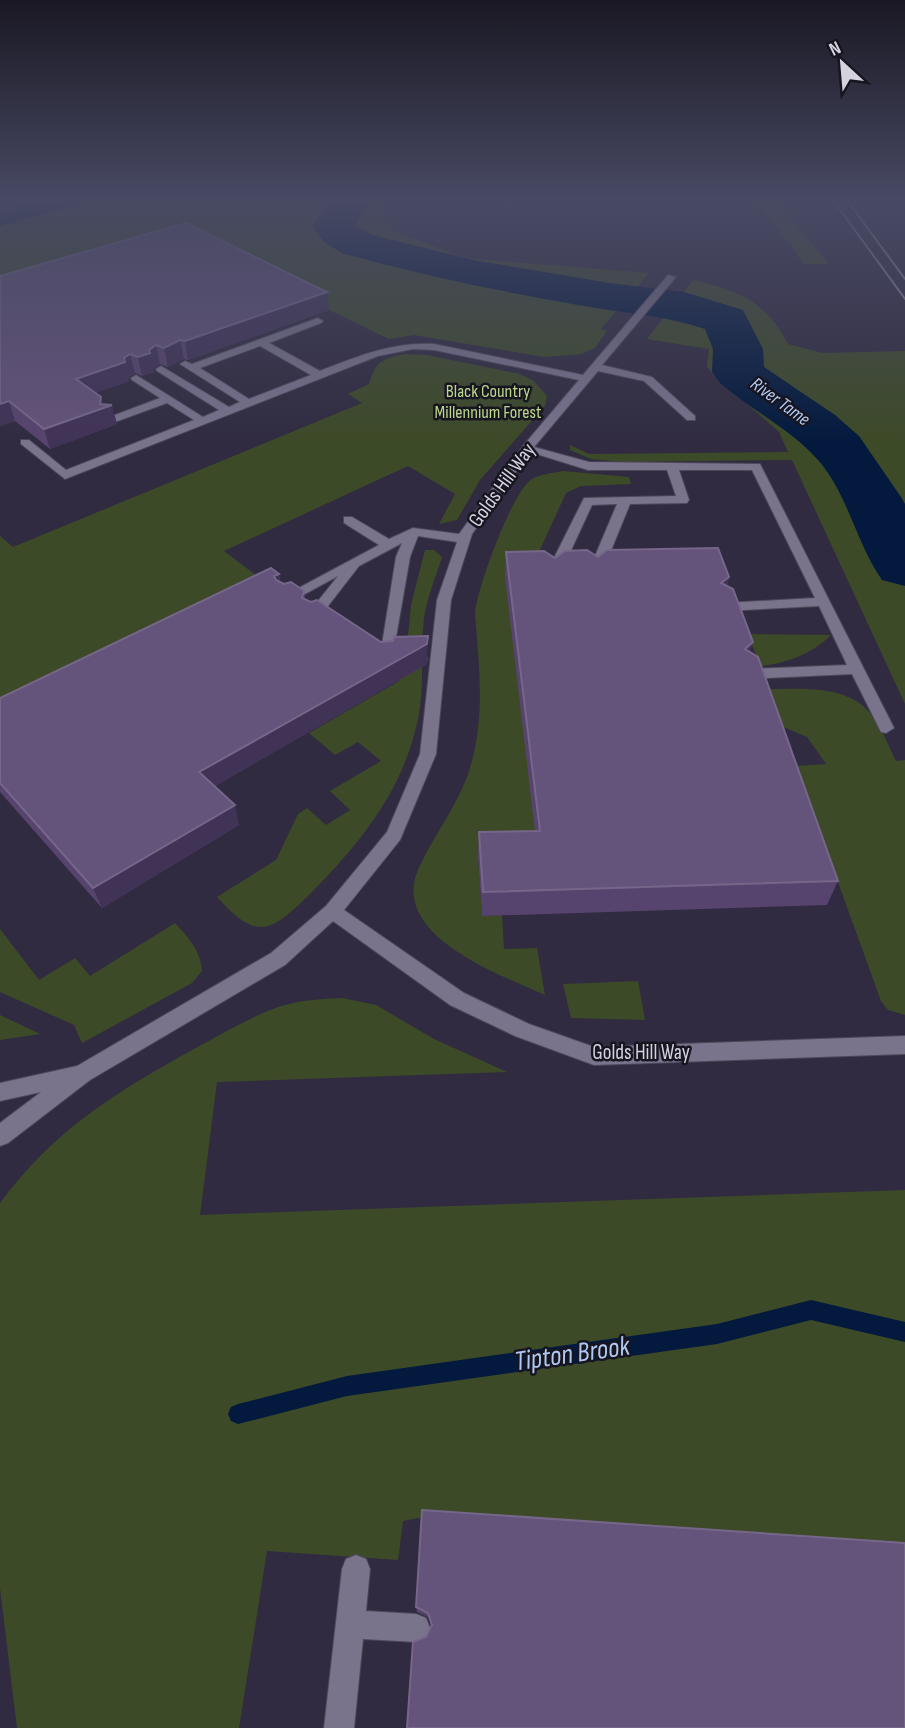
<svg xmlns="http://www.w3.org/2000/svg" width="905" height="1728" viewBox="0 0 905 1728" font-family="'Sofia Sans Condensed',sans-serif">
<style>
.green{fill:#3d4a28}
.water{fill:#031a3e}
.lines{fill:none;stroke-linecap:round;stroke-linejoin:round}
.stream{fill:#031a3e;fill-rule:evenodd}
.river{fill:#031a3e;fill-rule:evenodd}
.minor-casing{stroke:#4d485a;stroke-width:2}
.minor{fill:#79738c;fill-rule:evenodd}
.tram{stroke:#908c9d;stroke-width:2}
.wall{fill:#57446e}
.shaded-wall{fill:#413356}
.building{fill:#64537a;stroke:#76678a;stroke-width:2}
.labels{text-anchor:middle;dominant-baseline:central;stroke-width:5;stroke-linejoin:round;paint-order:stroke}
.far-park-label{font-size:18px;fill:#bbd88c;stroke:#17151f}
.far-water-label{font-size:19px;font-style:italic;fill:#afc9f2;stroke:#17151f}
.street-label{font-size:21px;fill:#d5d2e0;stroke:#17151f}
.near-water-label{font-size:28px;font-style:italic;fill:#afc9f2;stroke:#17151f}
</style>
<rect width="100%" height="100%" fill="#302b40"/>
<!-- green -->
<g class="green">
<path d="M96,200H385L383,220L397,232L465,258L649,273L601,329L607,331L595,348L582,354L544,357L414,335L389,339L329,310L0,295V226Z"/>
<path d="M756,200H775L829,264H804Z"/>
<path d="M693,280C738,290 767,302 788,344L822,353L905,351V704L792,460L625,462L591,459L570,450V445L589,454L788,452L779,432L711,372L707,366L709,349L647,339Z"/>
<path d="M404,354L427,355L520,374L534,381L547,396L545,406L480,480L457,520L439,524L455,494L408,466L224,551L274,589L0,724V536L13,547L362,403L348,394L369,384C376,362 380,359 404,354Z"/>
<path d="M563,471L629,477L631,484L581,486L566,493L528,576L538,855L478,857L482,916L502,915L504,949L537,948L545,995C501,975 390,936 418,870C433,836 457,807 469,771C486,718 479,667 475,613C477,589 512,491 532,479C540,474 553,473 563,471Z"/>
<path d="M425,550H434L442,557C436,576 427,598 424,618C420,652 425,686 418,719C403,792 358,846 307,897C268,935 255,939 217,897L276,860L298,814L307,808L326,825L350,810L330,791L381,761L358,742L335,755L309,733L399,681L402,658L406,656L411,605Z"/>
<path d="M747,634L831,635C812,654 787,663 761,666Z"/>
<path d="M767,689C799,689 847,684 870,713C881,726 888,745 896,761L905,760V1015L888,1010L881,1001L796,766L826,764L807,737L781,726Z"/>
<path d="M175,923C188,937 201,951 202,971L192,983L82,1043L74,1025L0,992V929L39,980L75,958L90,976Z"/>
<path d="M638,981L645,1020L571,1018L563,984Z"/>
<path d="M342,998L376,1005L434,1039L507,1072L217,1082L200,1215L905,1190V1551L423,1517L403,1521L398,1560L267,1551L239,1728H17L0,1588V1203C54,1130 115,1093 192,1050C220,1035 248,1018 278,1007C299,1000 321,999 342,998Z"/>
<path d="M0,1015L40,1034L0,1040Z"/>
</g>
<!-- water -->
<path class="water" d="M46,200H96L0,226V212Z"/>
<g class="lines">
<!-- stream -->
<path class="stream" d="M811,1300L905,1322V1342L811,1320L717,1344L347,1396L238,1424L231,1421L228,1414L231,1407L238,1404L347,1376L717,1324Z"/>
<!-- river -->
<path class="river" d="M331,200H372L355,225L372,235L473,260L610,283L684,292L743,310L763,349L764,367L835,415L859,436L901,497L905,504V586L882,580C856,543 848,494 818,460C791,429 751,410 720,383L712,372L713,349L705,329C664,315 621,313 578,305C499,291 420,275 342,253L324,242L312,226Z"/>
<!-- minor casing -->
<g class="minor-casing">
<g id="minor">
<path d="M668,275L676,277L602,365L652,377L695,416V420H687L644,381L598,371L534,447L589,462L760,464L894,728L886,733L881,732L852,674L748,679L741,674L748,669L847,665L819,606L725,611L718,607L725,603L815,598L752,470H679L689,500L687,503L630,504L601,575L594,579L587,575L617,504L592,505L561,572L554,576L547,572L584,498L676,496L667,470H588L530,452L472,534L451,600L436,754L400,840L344,910L464,993L529,1024L594,1047L905,1036V1054L594,1065L515,1036L450,1005L333,921L285,965L90,1080L8,1143L0,1146V1123L41,1092L0,1101V1083L77,1066L271,953L326,906L387,832L420,754L437,600L457,542L418,536L410,557L392,660H382L380,657L396,557L402,543L359,566L318,619L313,620L306,616L338,576L292,601L287,602L280,598L379,545L344,523V517H352L389,539L413,528L459,534L523,446L579,380L434,350L413,349L378,356L65,479L21,444V440H29L66,470L194,420L167,403L115,422H107V418L160,398L132,380L131,378L136,375L203,417L219,410L157,371L156,369L161,366L229,407L240,402L180,364L185,361L192,364L318,318L323,321L321,323L269,343L320,371C358,356 393,342 434,344L583,375ZM260,346L311,375L249,399L200,368Z"/>
<path d="M356,1555L366,1559L370,1569L366,1611L416,1614L426,1618L430,1628L426,1638L416,1642L363,1639L354,1728H324L342,1569L346,1559Z"/>
</g>
</g>
<!-- minor -->
<use href="#minor" class="minor"/>
<!-- tram -->
<g class="tram">
<path d="M833,200L905,299"/>
<path d="M847,200L905,279"/>
</g>
</g>
<!-- wall -->
<g class="wall">
<path d="M0,276L329,310L188,360L184,359L168,367L160,364L154,368V372L142,376L135,373L129,377V381L95,393L117,424L50,449L15,421L0,426Z"/>
<path d="M506,552L555,558L598,557L729,577L727,586L750,652L838,881L827,905L482,916L478,856L479,832L535,831L505,577Z"/>
<path d="M279,574L280,582L304,591L305,599L381,642L428,657L427,664L215,786L239,825L102,908L0,792V698Z"/>
<path d="M905,1543L431,1626L428,1617L417,1612L416,1607Z"/>
</g>
<!-- shaded-wall -->
<g class="shaded-wall">
<path d="M327,292L329,310L188,360L185,341Z"/>
<path d="M180,340L184,359L168,367L164,348Z"/>
<path d="M156,345L160,364L154,368V372L142,376L138,357Z"/>
<path d="M130,354L135,373L129,377V381L82,398L76,379L124,358Z"/>
<path d="M101,397L104,408L112,405L117,424L50,449L44,429L100,404Z"/>
<path d="M9,401L15,421L0,426V404Z"/>
<path d="M279,574L282,594L274,576Z"/>
<path d="M729,577L723,601L721,583Z"/>
<path d="M428,636L427,664L205,792L199,772Z"/>
<path d="M753,642L746,667L745,649Z"/>
<path d="M235,805L239,825L102,908L93,888Z"/>
</g>
<!-- building -->
<g class="building">
<path d="M186,223L327,292L185,341L180,340L164,348L156,345L149,350L150,353L138,357L130,354L124,358L125,362L76,379L101,397L100,404L112,405L44,429L9,401L0,404V276Z"/>
<path d="M718,548L729,577L721,583L733,589L753,642L745,649L758,657L838,881L483,892L479,832L540,831L506,552L544,551L555,558L565,551L587,550L598,557L607,550Z"/>
<path d="M271,568L279,574L274,576L276,580L284,584L291,582L304,591L302,598L311,602L317,600L381,642L393,641L394,637L428,636L427,644L199,772L235,805L93,888L0,783V698Z"/>
<path d="M422,1510L905,1543V1728H407L413,1642L426,1637L432,1625L428,1613L416,1607Z"/>
</g>
<!-- sky -->
<linearGradient id="sky" x2="0" y2="1"><stop stop-color="#1a1823"/><stop offset="0.45" stop-color="#484a64"/><stop offset="1" stop-color="#484a64" stop-opacity="0"/></linearGradient>
<rect width="905" height="442" fill="url(#sky)"/>
<g class="labels">
<!-- far-park labels -->
<g class="far-park-label">
<text x="488" y="391">Black Country<tspan x="488" dy="21">Millennium Forest</tspan></text>
</g>
<!-- far-water labels -->
<g class="far-water-label">
<text transform="translate(780 402) rotate(36)">River Tame</text>
</g>
<!-- street labels -->
<g class="street-label">
<text transform="translate(502 485) rotate(-54)">Golds Hill Way</text>
<text x="641" y="1052">Golds Hill Way</text>
</g>
<!-- near-water labels -->
<g class="near-water-label">
<text transform="translate(572 1354) rotate(-8)">Tipton Brook</text>
</g>
</g>
<!-- north arrow -->
<g transform="translate(842 63) rotate(334)" stroke="#17151f" stroke-width="5" paint-order="stroke">
<path d="M0-5L12 26L0 18L-12 26Z" fill="#d5d2e0"/>
<text y="-10" font-size="19" font-weight="bold" text-anchor="middle" fill="#d5d2e0">N</text>
</g>
</svg>
